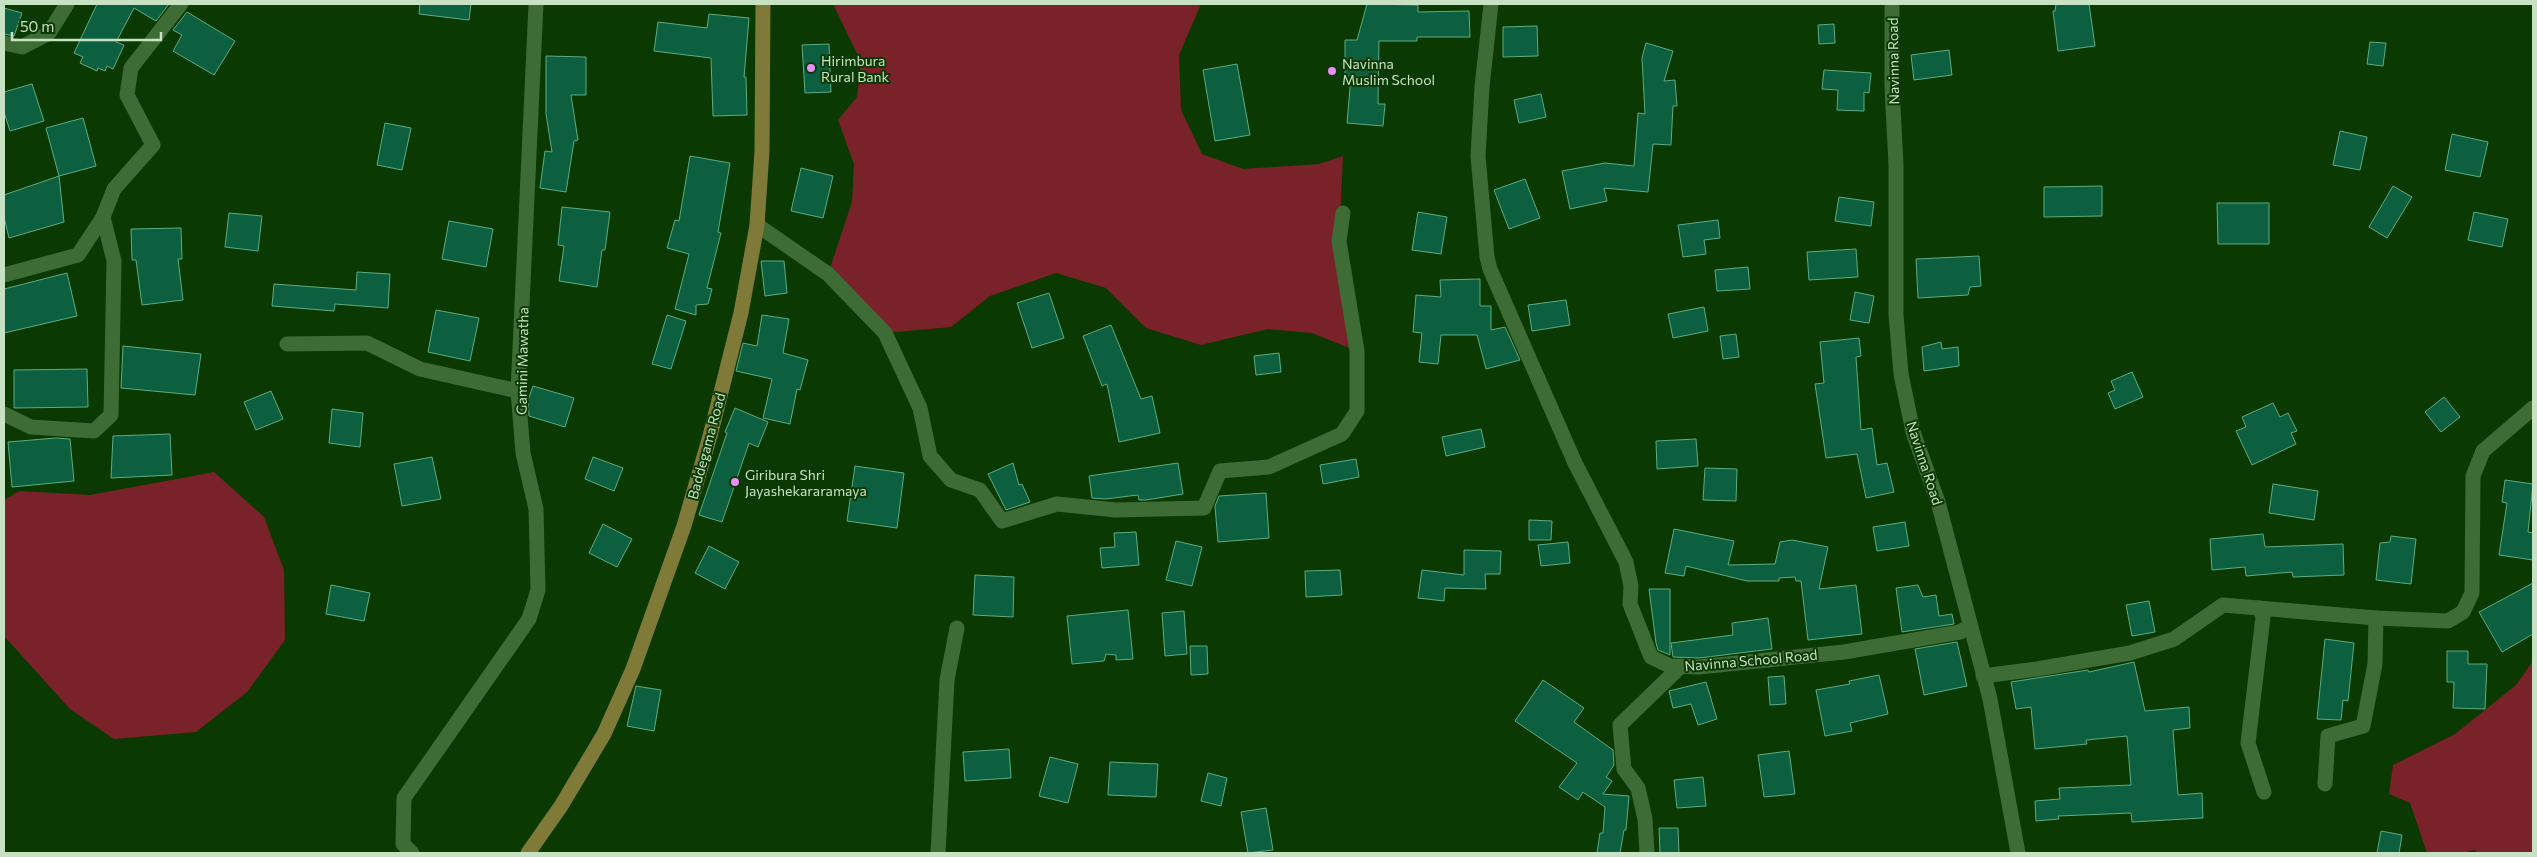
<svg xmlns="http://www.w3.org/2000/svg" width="2537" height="857" viewBox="0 0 2537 857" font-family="Commissioner,sans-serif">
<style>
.green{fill:#792229}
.building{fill:#0d603f;stroke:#5dab84}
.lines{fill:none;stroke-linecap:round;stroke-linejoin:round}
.street{stroke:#3e6c35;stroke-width:15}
.secondary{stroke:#3e6c35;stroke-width:15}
.primary{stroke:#7f7a37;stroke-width:15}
.poi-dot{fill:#ea8dfd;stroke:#0a3901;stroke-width:2}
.labels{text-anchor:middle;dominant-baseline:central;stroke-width:4;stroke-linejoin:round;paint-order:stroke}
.poi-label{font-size:14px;fill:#c7e1c3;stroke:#0a3901;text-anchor:start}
.street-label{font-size:14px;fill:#c7e1c3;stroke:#0a3901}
</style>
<rect width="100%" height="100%" fill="#0a3901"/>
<!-- green -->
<g class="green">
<path d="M833,4H1201L1179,55L1181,110L1202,154L1243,169L1319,164L1343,156L1339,241L1357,351L1312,333L1268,329L1201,345L1146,328L1106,288L1056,273L990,296L951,327L885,333L828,274L852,202L854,164L838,120L857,97L861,62Z"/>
<path d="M214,472L264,517L284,570L285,640L247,692L196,732L114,739L70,709L4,636V500L19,491L90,495Z"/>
<path d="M2533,661V853H2479L2474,850L2462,853H2427L2410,803L2389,794L2393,765L2455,734L2516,685Z"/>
</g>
<!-- building -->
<g class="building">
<path d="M97,4H169L156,21L134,8L116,42L124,45L113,69L107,66L105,71L98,68L97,71L80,63L83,57L74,53Z"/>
<path d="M420,4H471L469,20L419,14Z"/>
<path d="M1367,4L1418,5V12L1469,11L1470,37H1417V41H1379L1378,104H1385L1383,126L1347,123L1351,76H1345V40H1357Z"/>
<path d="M2056,4H2089L2095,46L2058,51L2053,11H2055Z"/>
<path d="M4,8L22,13L14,36L4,34Z"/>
<path d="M187,12L235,41L214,75L173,51L182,35L173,30Z"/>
<path d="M709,14L749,18L744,77H746L747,115L713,116L711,58L654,51L658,22L707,28Z"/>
<path d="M1834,24L1835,43L1819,44L1818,25Z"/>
<path d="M1537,26L1538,56L1503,57V27Z"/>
<path d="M2370,42L2386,43L2383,66L2367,64Z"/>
<path d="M1646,43L1673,51L1664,81L1675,80L1677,106H1673L1671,145L1653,144L1648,192L1604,188L1607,201L1570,209L1562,171L1605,163L1634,166L1638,113L1645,114L1642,58Z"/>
<path d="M829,44L831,92L805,93L802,45Z"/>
<path d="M1949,50L1952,75L1914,80L1911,55Z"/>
<path d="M546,56L586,57V95H571L578,140L574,141L566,192L540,188L545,151L552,152L546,114Z"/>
<path d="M1237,64L1250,135L1215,141L1203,70Z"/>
<path d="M1824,70L1871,73L1869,93L1864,92V111L1837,110L1838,90L1822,89Z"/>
<path d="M32,84L44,121L10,131L4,112V92Z"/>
<path d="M1541,94L1546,117L1519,123L1514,100Z"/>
<path d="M83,118L96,166L59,176L46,128Z"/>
<path d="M385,123L411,128L402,170L377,165Z"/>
<path d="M2340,131L2367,137L2360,170L2333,165Z"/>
<path d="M2452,134L2488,142L2480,177L2445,170Z"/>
<path d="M690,156L730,163L718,232L721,233L707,288L712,289L708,304L696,305V315L675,309L689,254L667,248L675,220L679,221Z"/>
<path d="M801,168L833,176L823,218L791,211Z"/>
<path d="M59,176L64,222L9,238L4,217V195Z"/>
<path d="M1525,179L1540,218L1509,229L1494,190Z"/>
<path d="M2102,186V216L2044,217V187Z"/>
<path d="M2393,186L2412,197L2387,238L2369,227Z"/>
<path d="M1839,197L1874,202L1871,226L1835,221Z"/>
<path d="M2217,203H2269V244H2218Z"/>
<path d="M562,207L610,212L605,250H602L597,287L559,281L564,246L558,245Z"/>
<path d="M1418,212L1447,217L1441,254L1412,250Z"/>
<path d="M2474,212L2508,219L2502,247L2468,240Z"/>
<path d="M229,213L262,216L258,251L225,247Z"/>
<path d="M1718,220L1720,238L1704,240L1706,254L1683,257L1678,225Z"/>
<path d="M449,221L493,229L486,267L442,259Z"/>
<path d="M181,228L182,259H178L183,300L142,305L136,260H132L131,229Z"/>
<path d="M1856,249L1858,277L1809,280L1807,252Z"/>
<path d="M1979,256L1981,286L1970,287L1968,295L1918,298L1916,259Z"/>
<path d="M761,261H784L787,293L765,296Z"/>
<path d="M1748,267L1750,289L1717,291L1715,270Z"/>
<path d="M357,272L390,274L388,308L335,304L334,311L272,306L274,284L356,290Z"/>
<path d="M67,273L77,316L4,333V289Z"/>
<path d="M1480,279V306H1491V330L1505,327L1520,360L1486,369L1477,335H1441L1438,364L1419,362L1422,333L1413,332L1416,295L1441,297L1440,280Z"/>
<path d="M1855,292L1874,296L1869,323L1850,320Z"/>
<path d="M1049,293L1064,338L1032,348L1017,303Z"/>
<path d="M1566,300L1570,325L1532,331L1528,305Z"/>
<path d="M1704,307L1708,331L1673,338L1668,314Z"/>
<path d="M436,310L479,318L470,361L428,352Z"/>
<path d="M667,315L686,321L671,369L652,364Z"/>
<path d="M762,315L789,319L783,353L808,360L800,390L797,389L790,424L763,418L772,379L736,371L743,343L757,346Z"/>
<path d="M1111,325L1141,399L1152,396L1160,433L1119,442L1107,384L1102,386L1083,336Z"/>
<path d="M1736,334L1739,357L1723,359L1720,336Z"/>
<path d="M1859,338L1861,356L1856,357L1861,430L1872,428L1877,465L1887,463L1894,492L1866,498L1857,454L1826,458L1815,384L1824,383L1820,342Z"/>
<path d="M1941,342L1942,349L1958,347L1959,366L1924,371L1922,347Z"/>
<path d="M123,346L201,354L195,395L121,388Z"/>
<path d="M1279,353L1281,372L1256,375L1254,356Z"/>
<path d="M87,369L88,407L14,408V370Z"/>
<path d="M2132,372L2143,397L2115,409L2108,393L2115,390L2111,381Z"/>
<path d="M533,386L574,398L565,427L529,416L528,400Z"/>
<path d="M271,391L283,419L256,430L244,402Z"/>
<path d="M2444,397L2460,417L2441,432L2425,412Z"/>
<path d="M2273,403L2280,417L2288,413L2297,431L2291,433L2296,444L2252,465L2236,431L2246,427L2242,417Z"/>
<path d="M735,408L768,422L758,447L749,443L722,522L699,515L727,433L725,432Z"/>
<path d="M332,409L363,413L360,447L329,443Z"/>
<path d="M1481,429L1485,447L1446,456L1442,437Z"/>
<path d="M170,434L172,475L111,478L113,436Z"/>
<path d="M56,438L70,439L74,481L12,487L8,442Z"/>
<path d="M1696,439L1698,466L1657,469L1656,441Z"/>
<path d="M432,457L441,499L402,506L394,464Z"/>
<path d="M593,457L623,468L614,491L585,479Z"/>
<path d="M1356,459L1359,477L1323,484L1320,465Z"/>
<path d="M1013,463L1019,485L1022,484L1030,502L1006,510L988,474Z"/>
<path d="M1178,463L1183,494L1146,500H1139L1138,495L1105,499L1092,498L1089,476Z"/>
<path d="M855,466L904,473L897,528L847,521Z"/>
<path d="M1705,468L1737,469L1736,501L1703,500Z"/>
<path d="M2505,480L2533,484L2528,532L2533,533V560L2499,555L2507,503L2502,502Z"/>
<path d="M2273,484L2318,491L2314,520L2269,513Z"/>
<path d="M1266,493L1269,538L1218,542L1215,506L1219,496Z"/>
<path d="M1529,520L1552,521L1551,540H1529Z"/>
<path d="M1905,522L1909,546L1877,551L1873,527Z"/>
<path d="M603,524L632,539L617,567L589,553Z"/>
<path d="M1674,529L1734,541L1728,565L1775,564L1780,542L1792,540L1828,547L1819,589L1856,585L1862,634L1808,640L1801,581H1796L1795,577L1779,578V581H1747L1686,566L1684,576L1665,573Z"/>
<path d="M1136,532L1139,565L1102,568L1100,548L1115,547L1114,533Z"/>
<path d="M2263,534L2265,547L2343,544L2344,575L2293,577L2292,572L2246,576L2245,567L2212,570L2210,539Z"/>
<path d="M2391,536L2416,539L2411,584L2376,580L2380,543L2390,542Z"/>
<path d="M1176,541L1202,547L1192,586L1166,580Z"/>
<path d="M1568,542L1570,563L1541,566L1538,545Z"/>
<path d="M709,546L739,562L725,589L695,573Z"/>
<path d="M1464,550L1501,551L1500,574H1485L1486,589L1445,588L1444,601L1418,598L1422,570L1464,575Z"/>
<path d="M1340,570L1342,595L1306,597L1305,571Z"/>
<path d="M975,575L1014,577L1013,617L973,615Z"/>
<path d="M2533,583V634L2502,652L2479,612Z"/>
<path d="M331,585L370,593L364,621L326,614Z"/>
<path d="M1918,585L1923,597L1936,595L1939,616L1952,614L1954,624L1902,632L1896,588Z"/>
<path d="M1649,589H1670V655L1658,650L1656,643Z"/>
<path d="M2149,601L2155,632L2132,636L2126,605Z"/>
<path d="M1128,610L1133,659L1116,660V655L1106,654L1104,661L1072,664L1067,616Z"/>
<path d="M1184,611L1187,654L1165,656L1162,613Z"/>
<path d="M1768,618L1772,649L1699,658L1673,657L1671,643L1733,635L1732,623Z"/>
<path d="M2325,639L2354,643L2348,701L2343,700L2341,720L2317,719Z"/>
<path d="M1957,642L1967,686L1924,695L1915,649Z"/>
<path d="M1190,646H1207L1208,674L1191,675Z"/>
<path d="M2447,651H2468V664H2487L2485,709L2453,708L2454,682H2447Z"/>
<path d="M2134,662L2145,711L2189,707L2190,728L2173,730L2178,795L2202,793L2203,818L2132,822L2131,813L2058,816L2059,819L2036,821L2035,801L2060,799L2059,788L2131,785L2127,736L2086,740L2087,744L2035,749L2031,707L2016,709L2011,682L2088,670L2089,672Z"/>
<path d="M1879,675L1888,714L1850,723L1852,731L1825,736L1816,690L1850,684L1849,681Z"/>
<path d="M1784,676L1786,704L1770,705L1768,677Z"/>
<path d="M1543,680L1584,708L1574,722L1613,750L1614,765L1606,777L1612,781L1603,794L1629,796L1626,830H1624L1620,853H1597L1600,833H1603L1605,807L1583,792L1578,800L1559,787L1577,763L1515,721Z"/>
<path d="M1706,682L1717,719L1698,725L1691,704L1673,708L1669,691Z"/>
<path d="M636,686L661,690L654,731L627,726Z"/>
<path d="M1009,749L1011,778L965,781L963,752Z"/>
<path d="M1789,751L1795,794L1764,797L1758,755Z"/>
<path d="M1050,757L1078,764L1068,803L1039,796Z"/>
<path d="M1110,762L1158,764L1156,797L1108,795Z"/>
<path d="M1208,773L1227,778L1221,806L1201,801Z"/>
<path d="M1703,777L1706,806L1677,808L1674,780Z"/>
<path d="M1266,808L1273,850L1248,853L1241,812Z"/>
<path d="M1659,828H1678L1679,853H1660Z"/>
<path d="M2381,831L2402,835L2399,853H2377Z"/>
</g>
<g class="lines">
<!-- street -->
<g class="street">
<path d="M1491,4L1482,87L1478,156L1487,257L1490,269L1575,463L1626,562L1631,586L1630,604L1651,657L1670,666L1699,667L1844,652L1960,632L1970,626"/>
<path d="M4,43L22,47L49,33L67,4"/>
<path d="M757,225L828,274L885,333L920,408L930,456L951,480L980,490L1002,521L1057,504L1116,510L1204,508L1220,471L1269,467L1342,434L1357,411V351L1339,241L1343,213"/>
<path d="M4,275L78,255L103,217L114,189L153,145L127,95L131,68L181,4"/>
<path d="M287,344L367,343L420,369L518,391"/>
<path d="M4,414L31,427L94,431L111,415L114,261L103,217"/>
<path d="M2259,608L2263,617L2248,743L2264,792"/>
<path d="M1983,676L2037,669L2130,653L2174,639L2223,605L2376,618L2448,621L2463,612L2472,593L2473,476L2483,451L2533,408"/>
<path d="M2325,784L2328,736L2363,726L2375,664L2376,618"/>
<path d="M412,853L403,844L404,798L529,619L538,590L536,509L523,453L518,391L536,4"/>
<path d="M938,853L947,680L957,628"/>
<path d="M1647,853L1645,819L1638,788L1624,769L1620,725L1681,666"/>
</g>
<!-- secondary -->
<path class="secondary" d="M1892,4V87L1896,165V315L1901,374L1913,432L1938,502L1990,699L2018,853"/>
<!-- primary -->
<path class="primary" d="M528,853L561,806L604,734L633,669L684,526L710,436L741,313L757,225L762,151L763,4"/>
</g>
<!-- markers -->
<g class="poi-dot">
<circle cx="811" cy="68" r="5"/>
<circle cx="1332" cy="71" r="5"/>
<circle cx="735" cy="482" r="5"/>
</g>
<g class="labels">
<!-- poi labels -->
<g class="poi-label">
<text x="821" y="60">Hirimbura<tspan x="821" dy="16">Rural Bank</tspan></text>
<text x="1342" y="63">Navinna<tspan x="1342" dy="16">Muslim School</tspan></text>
<text x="745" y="474">Giribura Shri<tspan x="745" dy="16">Jayashekararamaya</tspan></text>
</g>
<!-- street labels -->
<g class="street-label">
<text transform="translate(1893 61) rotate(-91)">Navinna Road</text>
<text transform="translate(522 361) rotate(-89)">Gamini Mawatha</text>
<text transform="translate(706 446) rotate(-75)">Baddegama Road</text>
<text transform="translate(1925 463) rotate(72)">Navinna Road</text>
<text transform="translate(1751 660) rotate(-5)">Navinna School Road</text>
</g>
</g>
<!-- border -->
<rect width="2537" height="857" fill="none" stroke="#c7e1c3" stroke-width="10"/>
<!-- scale -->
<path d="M12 32v8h149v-8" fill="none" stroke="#c7e1c3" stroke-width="2.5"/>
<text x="20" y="32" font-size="15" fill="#c7e1c3" stroke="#0a3901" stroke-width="4" paint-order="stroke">50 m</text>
</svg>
